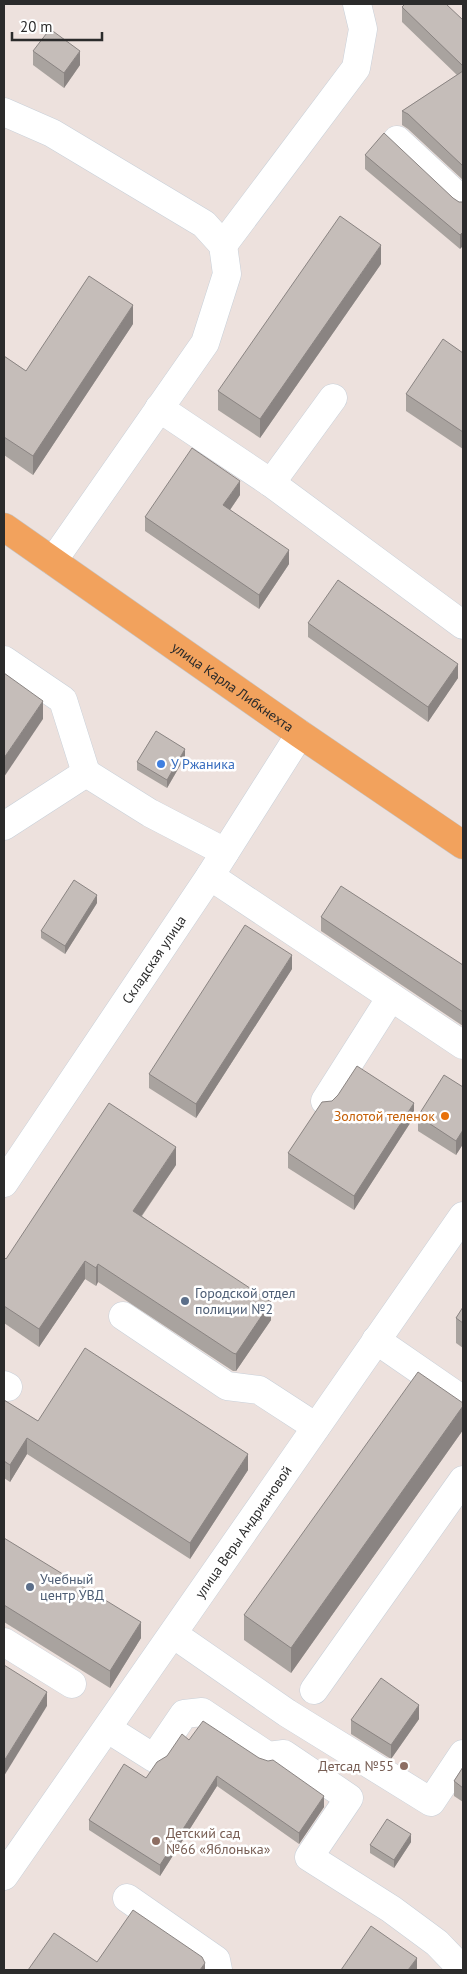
<svg xmlns="http://www.w3.org/2000/svg" width="467" height="1974" viewBox="0 0 467 1974" font-family="'PT Sans',sans-serif">
<style>
.lines{fill:none;stroke-linecap:round;stroke-linejoin:round}
.minor-casing{stroke:#c8d0d9;stroke-width:29}
.major-casing{stroke:#c4c4c4;stroke-width:29}
.minor{stroke:#fff;stroke-width:28}
.major{stroke:#f2a25d;stroke-width:28}
.wall{fill:#a9a39f}
.shaded-wall{fill:#8a8482}
.building{fill:#c5bdb9;stroke:#8a8482}
.shop-dot{fill:#3f7fe0;stroke:#fff;stroke-width:2}
.food-dot{fill:#e8710a;stroke:#fff;stroke-width:2}
.service-dot{fill:#5c6f8a;stroke:#fff;stroke-width:2}
.education-dot{fill:#8d6e63;stroke:#fff;stroke-width:2}
.labels{text-anchor:middle;dominant-baseline:central;stroke-width:5;stroke-linejoin:round;paint-order:stroke}
.street-label{font-size:14px;fill:#2b2b2b;stroke:#fff}
.shop-label{font-size:14px;fill:#366cbe;stroke:#fff;text-anchor:start}
.food-label{font-size:14px;fill:#c56008;stroke:#fff;text-anchor:end}
.service-label{font-size:14px;fill:#4e5e75;stroke:#fff;text-anchor:start}
.education-label{font-size:14px;fill:#785e54;stroke:#fff;text-anchor:end}
</style>
<rect width="100%" height="100%" fill="#ede1dd"/>
<g class="lines">
<!-- minor casing -->
<g class="minor-casing">
<g id="minor">
<path d="M4,112L52,133L204,224L223,245L227,274L205,343L53,561"/>
<path d="M397,140L463,201"/>
<path d="M223,245L356,68L363,29L357,4"/>
<path d="M159,408L271,483L463,625"/>
<path d="M271,483L333,398"/>
<path d="M4,660L63,700L86,773"/>
<path d="M4,826L86,773L150,813L225,852"/>
<path d="M210,876L463,1045"/>
<path d="M325,1101L391,997"/>
<path id="s1" d="M4,1183L210,876L300,734"/>
<path d="M123,1316L227,1386L259,1390L316,1427"/>
<path d="M376,1340L463,1400"/>
<path d="M4,1385L8,1387"/>
<path d="M173,1634L287,1713L431,1802L463,1754"/>
<path d="M4,1642L72,1684"/>
<path d="M314,1690L463,1480"/>
<path d="M108,1729L154,1758L184,1714L202,1712L268,1756L284,1754L349,1798L309,1857L391,1909L437,1943L463,1970"/>
<path id="s2" d="M4,1876L463,1216"/>
<path d="M127,1898L216,1960L218,1970"/>
</g>
</g>
<!-- major casing -->
<g class="major-casing">
<g id="major">
<path id="s3" d="M4,527L300,734L463,845"/>
</g>
</g>
<!-- minor -->
<use href="#minor" class="minor"/>
<!-- major -->
<use href="#major" class="major"/>
</g>
<!-- wall -->
<g class="wall">
<path d="M402,7L463,20V180L408,129L402,125V111L457,75L402,22Z"/>
<path d="M33,51L80,65L64,88L33,65Z"/>
<path d="M365,155L459,202H463L460,249L365,169Z"/>
<path d="M381,264L260,438L218,410V391Z"/>
<path d="M133,324L33,475L4,455V356L26,371Z"/>
<path d="M463,353V449L406,411V394Z"/>
<path d="M240,495L230,510L289,564L259,609L145,531V517Z"/>
<path d="M308,623L458,678L428,722L308,637Z"/>
<path d="M185,757L167,788L137,770V762Z"/>
<path d="M97,903L65,954L41,938V931Z"/>
<path d="M321,917L463,965V1026L321,931Z"/>
<path d="M292,969L196,1118L149,1088V1074Z"/>
<path d="M463,1087V1144L456,1155L418,1131V1116Z"/>
<path d="M414,1117L354,1210L288,1168V1153Z"/>
<path d="M176,1165L142,1216L271,1320L236,1371H233L98,1282L96,1286L85,1279L39,1347L4,1323V1257L6,1259Z"/>
<path d="M463,1307V1348L456,1343V1318Z"/>
<path d="M4,1400L38,1421L248,1470L190,1559L27,1454L10,1482L4,1478Z"/>
<path d="M463,1403V1430L291,1673L244,1640V1615Z"/>
<path d="M4,1538L141,1638L110,1688L4,1622Z"/>
<path d="M419,1719L391,1759L351,1734V1720Z"/>
<path d="M189,1740L324,1807L299,1844L217,1786L160,1876L89,1830V1820L146,1778L167,1756Z"/>
<path d="M463,1767V1802L454,1796V1781Z"/>
<path d="M411,1842L394,1868L370,1853V1845Z"/>
</g>
<!-- shaded-wall -->
<g class="shaded-wall">
<path d="M80,51V65L64,88V73Z"/>
<path d="M463,232V246L460,249V235Z"/>
<path d="M381,245V264L260,438V419Z"/>
<path d="M133,305V324L33,475V456Z"/>
<path d="M240,481V495L223,520V505Z"/>
<path d="M289,550V564L259,609V595Z"/>
<path d="M458,664V678L428,722V707Z"/>
<path d="M43,701V719L4,777V758Z"/>
<path d="M185,749V757L167,788V780Z"/>
<path d="M97,895V903L65,954V946Z"/>
<path d="M292,955V969L196,1118V1104Z"/>
<path d="M414,1103V1117L354,1210V1196Z"/>
<path d="M463,1130V1144L456,1155V1141Z"/>
<path d="M176,1147V1165L133,1228V1211Z"/>
<path d="M85,1261V1279L39,1347V1329Z"/>
<path d="M98,1264V1282L96,1286V1268Z"/>
<path d="M271,1302V1320L236,1371V1354Z"/>
<path d="M463,1406V1430L291,1673V1648Z"/>
<path d="M27,1438V1454L10,1482V1465Z"/>
<path d="M248,1454V1470L190,1559V1543Z"/>
<path d="M141,1622V1638L110,1688V1671Z"/>
<path d="M47,1692V1706L4,1776V1761Z"/>
<path d="M419,1705V1719L391,1759V1745Z"/>
<path d="M217,1776V1786L160,1876V1865Z"/>
<path d="M324,1796V1807L299,1844V1833Z"/>
<path d="M411,1834V1842L394,1868V1860Z"/>
<path d="M417,1958V1970H408Z"/>
<path d="M205,1963V1970H200Z"/>
</g>
<!-- building -->
<g class="building">
<path d="M405,4H446L463,20V66L402,7Z"/>
<path d="M50,29L80,51L64,73L33,51Z"/>
<path d="M463,71V166L408,114L402,111Z"/>
<path d="M384,133L453,198L459,202H463V232L460,235L365,155Z"/>
<path d="M340,216L381,245L260,419L218,391Z"/>
<path d="M89,276L133,305L33,456L4,437V356L26,371Z"/>
<path d="M443,339L463,353V432L406,394Z"/>
<path d="M192,448L240,481L223,505L289,550L259,595L145,517Z"/>
<path d="M338,580L458,664L428,707L308,623Z"/>
<path d="M4,673L43,701L4,758Z"/>
<path d="M156,731L185,749L167,780L137,762Z"/>
<path d="M74,880L97,895L65,946L41,931Z"/>
<path d="M341,886L463,965V1012L321,917Z"/>
<path d="M245,925L292,955L196,1104L149,1074Z"/>
<path d="M357,1066L414,1103L354,1196L288,1153L322,1102L332,1101L338,1095Z"/>
<path d="M444,1075L463,1087V1130L456,1141L418,1116Z"/>
<path d="M109,1103L176,1147L133,1211L271,1302L236,1354L233,1353L98,1264L96,1268L85,1261L39,1329L4,1306V1257L6,1259Z"/>
<path d="M463,1307V1323L456,1318Z"/>
<path d="M85,1348L248,1454L190,1543L27,1438L10,1465L4,1461V1400L38,1421Z"/>
<path d="M418,1372L463,1403V1406L291,1648L244,1615Z"/>
<path d="M4,1538L141,1622L110,1671L4,1605Z"/>
<path d="M4,1665L47,1692L4,1761Z"/>
<path d="M381,1678L419,1705L391,1745L351,1720Z"/>
<path d="M203,1721L259,1758L268,1761L273,1760L324,1796L299,1833L217,1776L160,1865L89,1820L124,1764L146,1778L157,1762L167,1756L182,1734L189,1740Z"/>
<path d="M463,1767V1788L454,1781Z"/>
<path d="M387,1819L411,1834L394,1860L370,1845Z"/>
<path d="M133,1910L202,1957L205,1963L200,1970H28L54,1933L97,1962Z"/>
<path d="M371,1926L417,1958L408,1970H341Z"/>
</g>
<!-- markers -->
<circle class="shop-dot" cx="161" cy="764" r="5"/>
<circle class="food-dot" cx="445" cy="1116" r="5"/>
<g class="service-dot">
<circle cx="185" cy="1301" r="5"/>
<circle cx="30" cy="1587" r="5"/>
</g>
<g class="education-dot">
<circle cx="404" cy="1766" r="5"/>
<circle cx="156" cy="1841" r="5"/>
</g>
<g class="labels">
<!-- street labels -->
<g class="street-label">
<text stroke="none"><textPath href="#s3" startOffset="279">улица Карла Либкнехта</textPath></text>
<text stroke="none"><textPath href="#s1" startOffset="269">Складская улица</textPath></text>
<text stroke="none"><textPath href="#s2" startOffset="419">улица Веры Андриановой</textPath></text>
</g>
<!-- shop labels -->
<g class="shop-label">
<text x="171" y="764">У Ржаника</text>
</g>
<!-- food labels -->
<g class="food-label">
<text x="435" y="1116">Золотой теленок</text>
</g>
<!-- service labels -->
<g class="service-label">
<text x="195" y="1293">Городской отдел<tspan x="195" dy="16">полиции №2</tspan></text>
<text x="40" y="1579">Учебный<tspan x="40" dy="16">центр УВД</tspan></text>
</g>
<!-- education labels -->
<g class="education-label">
<text x="394" y="1766">Детсад №55</text>
<text x="166" y="1833" text-anchor="start">Детский сад<tspan x="166" dy="16">№66 «Яблонька»</tspan></text>
</g>
</g>
<!-- border -->
<rect width="467" height="1974" fill="none" stroke="#2b2b2b" stroke-width="10"/>
<!-- scale -->
<path d="M12 32v8h90v-8" fill="none" stroke="#2b2b2b" stroke-width="2.5"/>
<text x="20" y="32" font-size="15" fill="#2b2b2b" stroke="#ffffff" stroke-width="4" paint-order="stroke">20 m</text>
</svg>
